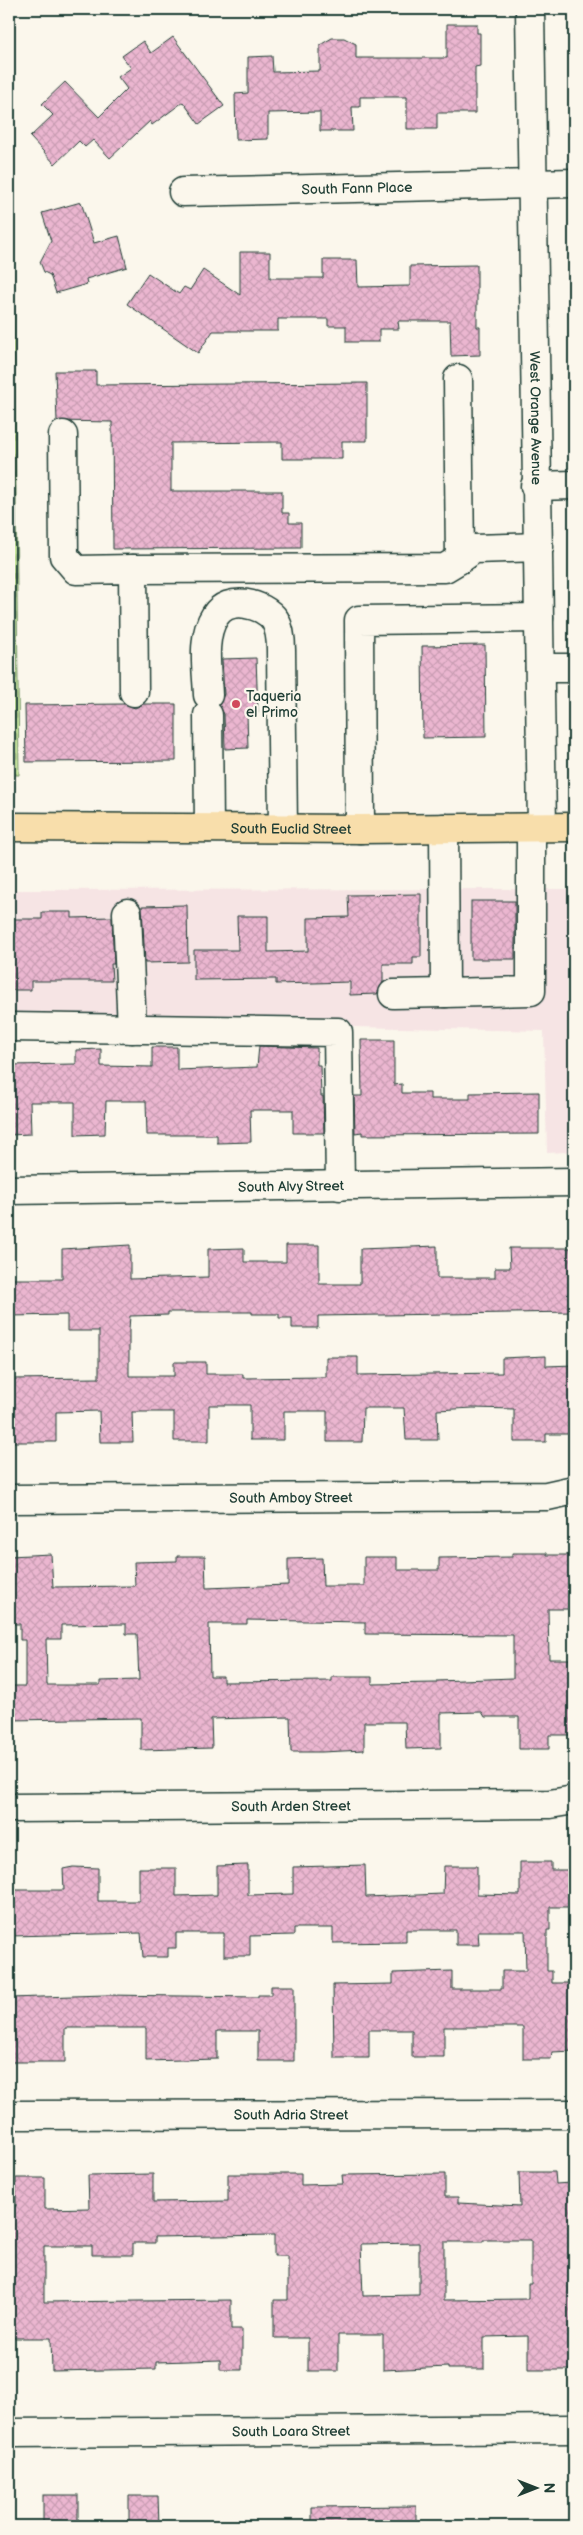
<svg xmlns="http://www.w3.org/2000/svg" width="583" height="2535" viewBox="0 0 583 2535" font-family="'Balsamiq Sans',sans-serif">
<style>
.built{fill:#f6e4e4}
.cemetery{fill:url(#cemetery-stones);stroke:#74926a}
.building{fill:url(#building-cross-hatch);stroke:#1f3d34;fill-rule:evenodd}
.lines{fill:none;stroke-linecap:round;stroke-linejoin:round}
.minor-casing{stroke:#1f3d34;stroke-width:31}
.major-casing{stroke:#1f3d34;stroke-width:31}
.minor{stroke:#fbf7ec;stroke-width:28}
.major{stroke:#f8deab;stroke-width:28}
.poi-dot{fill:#d1495b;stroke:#fbf7ec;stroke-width:2}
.labels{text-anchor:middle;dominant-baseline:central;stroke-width:4.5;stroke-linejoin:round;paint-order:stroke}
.street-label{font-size:14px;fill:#1f3d34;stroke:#fbf7ec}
.poi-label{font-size:14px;fill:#1f3d34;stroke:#fbf7ec;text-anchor:start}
</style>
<defs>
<pattern id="cemetery-stones" width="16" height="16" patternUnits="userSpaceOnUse" patternTransform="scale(1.25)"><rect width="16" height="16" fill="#cae89f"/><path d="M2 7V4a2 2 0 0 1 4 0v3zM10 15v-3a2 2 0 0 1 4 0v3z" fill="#adc88a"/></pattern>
<pattern id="building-cross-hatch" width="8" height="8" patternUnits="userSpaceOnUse" patternTransform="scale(1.25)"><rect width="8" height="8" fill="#ebb6d0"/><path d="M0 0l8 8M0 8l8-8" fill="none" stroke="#c99db3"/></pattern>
</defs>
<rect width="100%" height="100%" fill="#fbf7ec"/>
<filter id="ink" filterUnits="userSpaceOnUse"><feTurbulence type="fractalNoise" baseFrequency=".02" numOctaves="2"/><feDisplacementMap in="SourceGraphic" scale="10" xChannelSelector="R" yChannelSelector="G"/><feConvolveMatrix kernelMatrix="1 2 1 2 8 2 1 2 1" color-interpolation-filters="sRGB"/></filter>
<g filter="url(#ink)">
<!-- built -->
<path class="built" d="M574,889V1148L566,1152L547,1153L544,1031L353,1027L9,1016V890Z"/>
<!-- cemetery -->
<path class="cemetery" d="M9,29H11L19,775H9Z"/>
<!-- building -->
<g class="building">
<path d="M447,24H477V33H480V66L475,67V113H437V129H407V97H360V107H352L353,131H320V112L268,113V139L236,140L235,94L248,93V57L272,56L273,72L320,71V45L332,38H344L356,44V58H447Z"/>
<path d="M173,37L224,106L199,124L183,102L152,125L150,121L110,158L93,140L85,147L79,141L55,164L30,137L53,115L42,104L65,82L99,117L127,89L118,77L131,68L122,56L143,41L151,53Z"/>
<path d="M81,202L94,243L119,236L127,267L86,279L87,284L56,293L50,275L44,272L40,262L51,241L42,213Z"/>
<path d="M240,252H270V278H323V260H357L358,287L410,286V266L477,265V327H480V355L451,356L450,321H398L399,329H379V342H346V326H328V319H278V331H213L198,353L127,304L148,273L179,294L184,287L190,290L203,270L240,295Z"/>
<path d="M55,371H96V385L367,383V441H342V459H282V442L171,443V491H282V513H289V523H301V548L113,549L112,422L57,421Z"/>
<path d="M485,645L486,737L423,738L422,646Z"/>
<path d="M256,658L258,713L247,714L248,748L225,749L224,714L219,705L224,694L222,659Z"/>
<path d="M125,704L135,708L143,704H176V761L26,762L25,705Z"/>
<path d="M421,894V957H413V964H383V982L377,994L350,995V982L276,984V979L194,980V950H238L237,916H268V952L308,951V918L349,917L348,895Z"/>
<rect x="471" y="901" width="44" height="58"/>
<path d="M187,905L188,962L145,963L142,906Z"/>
<path d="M42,912H72V918L112,917L114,964H111L112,981H31V990H9V919H42Z"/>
<path d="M361,1040H394V1085L402,1084V1093H430V1099H470V1093L539,1092V1134L362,1135V1132L355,1133L354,1096H362Z"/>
<path d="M259,1046L317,1048V1065H320L321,1096H323L324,1133H293V1110H250L251,1142L217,1143V1135H147L146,1101H106L105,1134L75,1135V1102H30L31,1134L9,1135V1065L76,1064V1050L101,1049V1066L152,1067V1047H177V1070L257,1067Z"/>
<path d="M130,1245V1279L208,1277V1249L244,1248V1262H286V1245H319V1284H360V1249L437,1246V1278H495V1268H510L509,1248H574V1312L318,1316V1328H292V1318H279V1314H252V1312H168V1315L130,1316L129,1329V1376H174V1362H206V1374H243V1378L326,1377V1357H358V1375L502,1373V1358L546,1356V1366L574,1365V1434H546V1442H514V1409L473,1408L437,1410L438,1440H406L404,1408H363L362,1442H327V1411H284V1440H250V1405H209V1441H174V1412H132L133,1442H100L99,1411L56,1412V1442H9V1379L99,1378V1331H67V1315L9,1316V1279H62V1249Z"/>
<path d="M512,1553H547V1555H574V1609H548L549,1659H574V1735H549V1749H519V1717H485L482,1712L441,1713V1748L406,1749L405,1722H364V1750L322,1752H291L290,1717L211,1719L212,1748L141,1750V1718L9,1720V1686H25V1640H20V1624H9V1556L51,1554L53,1587L135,1586L134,1562L177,1561V1556H205L206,1588L288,1585V1559L322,1558L323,1586H364V1557H397V1570H439V1558L512,1557ZM247,1620L365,1622V1634L513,1635V1678L437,1681V1683L372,1684V1677H332V1681L223,1682V1676H210L209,1624H247ZM126,1624V1634H137L139,1680L100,1681V1685H47L46,1639H61V1625Z"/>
<path d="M520,1862H551V1870H574V1907H550V1930H547V1971H552V1983H574V2051L552,2052L551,2059H523V2027H444V2057H412V2030H369V2058H334L333,1985L393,1984V1973L452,1971V1989H502V1971H526L525,1931H478L479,1945H456V1930H406V1942L333,1943V1928H294V1935L250,1936V1956H224V1933H176V1948H168V1957H143L141,1933L9,1936V1890H64L63,1869L73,1867L98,1868V1901H139V1868H176V1896L217,1895V1866L248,1865V1895L293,1894V1867L365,1865L366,1897L443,1894L444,1866H477V1894L520,1895Z"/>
<path d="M271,1986H294V2061H258V2031H217V2059L146,2061V2028H65V2062H9V1998L105,1995L258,1997V1995H271Z"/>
<path d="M519,2172H555L556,2184L570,2183L574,2186V2370H528V2336L484,2337V2369H448V2367L383,2370V2335H338V2371H308V2338H274V2300H288V2256H274V2235L155,2237V2243H133V2255H92V2246H44V2302L231,2300V2329H242V2370H220V2360L156,2362V2369L52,2371L51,2338H9V2206H16V2178H45V2209L89,2208L88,2175L153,2174V2202L228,2201V2174H301V2185L343,2184L342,2175L445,2174V2197H458V2203L520,2206ZM483,2240H531V2284H528V2299L444,2300V2242H483ZM419,2243V2295L363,2296L361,2244Z"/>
<rect x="43" y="2495" width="35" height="31"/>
<path d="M129,2496H158L159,2526H129Z"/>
<path d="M416,2506V2526H312V2507Z"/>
</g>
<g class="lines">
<!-- minor casing -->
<g class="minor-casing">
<g id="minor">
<path id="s1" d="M530,9L542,827"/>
<path id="s2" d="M183,192L574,183"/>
<path d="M63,435L64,556L76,570L133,569L134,692"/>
<path d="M535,486L574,485"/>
<path d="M460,559L474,549L539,547"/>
<path d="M133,569L445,568L460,559L458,379"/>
<path d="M540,668H574"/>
<path d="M208,695C207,671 201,637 215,616C228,595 263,603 275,620C280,629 281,640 281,650L283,828"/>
<path d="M208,715L209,828"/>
<path d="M444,828L445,993L531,991V827"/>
<path d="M360,829L359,620L539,618"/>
<path d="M127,913L132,1029"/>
<path d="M393,994L445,993"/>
<path d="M9,1027L338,1032L340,1186"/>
<path id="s3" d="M9,1190L574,1182"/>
<path id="s4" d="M9,1499L547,1496L574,1490"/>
<path id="s5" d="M9,1808L550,1804L574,1800"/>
<path id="s6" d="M9,2115L574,2114"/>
<path id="s7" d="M9,2433L574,2429"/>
</g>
</g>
<!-- major casing -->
<g class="major-casing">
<g id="major">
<path id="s8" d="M9,827L360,829L574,827"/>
</g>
</g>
<!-- minor -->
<use href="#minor" class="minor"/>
<!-- major -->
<use href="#major" class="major"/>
</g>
</g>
<!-- markers -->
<circle class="poi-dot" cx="236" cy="704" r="5"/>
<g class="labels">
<!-- street labels -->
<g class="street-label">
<text stroke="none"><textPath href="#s2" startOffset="174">South Fann Place</textPath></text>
<text stroke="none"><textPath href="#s1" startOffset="409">West Orange Avenue</textPath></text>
<text stroke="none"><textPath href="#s8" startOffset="282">South Euclid Street</textPath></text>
<text stroke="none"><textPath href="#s3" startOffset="282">South Alvy Street</textPath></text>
<text stroke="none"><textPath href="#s4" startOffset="282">South Amboy Street</textPath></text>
<text stroke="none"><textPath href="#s5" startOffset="282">South Arden Street</textPath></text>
<text stroke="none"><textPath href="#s6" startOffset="282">South Adria Street</textPath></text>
<text stroke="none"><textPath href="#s7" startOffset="282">South Loara Street</textPath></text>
</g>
<!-- poi labels -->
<g class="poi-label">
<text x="246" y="696">Taqueria<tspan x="246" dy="16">el Primo</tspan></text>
</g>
</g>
<!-- margin -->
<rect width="583" height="2535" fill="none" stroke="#fbf7ec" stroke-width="30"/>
<rect x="15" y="15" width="553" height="2505" fill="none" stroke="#1f3d34" stroke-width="2" filter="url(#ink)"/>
<!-- north arrow -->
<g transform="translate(536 2488) rotate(90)" stroke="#fbf7ec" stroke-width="4" paint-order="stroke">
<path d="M0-4L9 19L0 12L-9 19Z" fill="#1f3d34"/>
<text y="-8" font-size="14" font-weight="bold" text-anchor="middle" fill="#1f3d34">N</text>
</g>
</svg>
